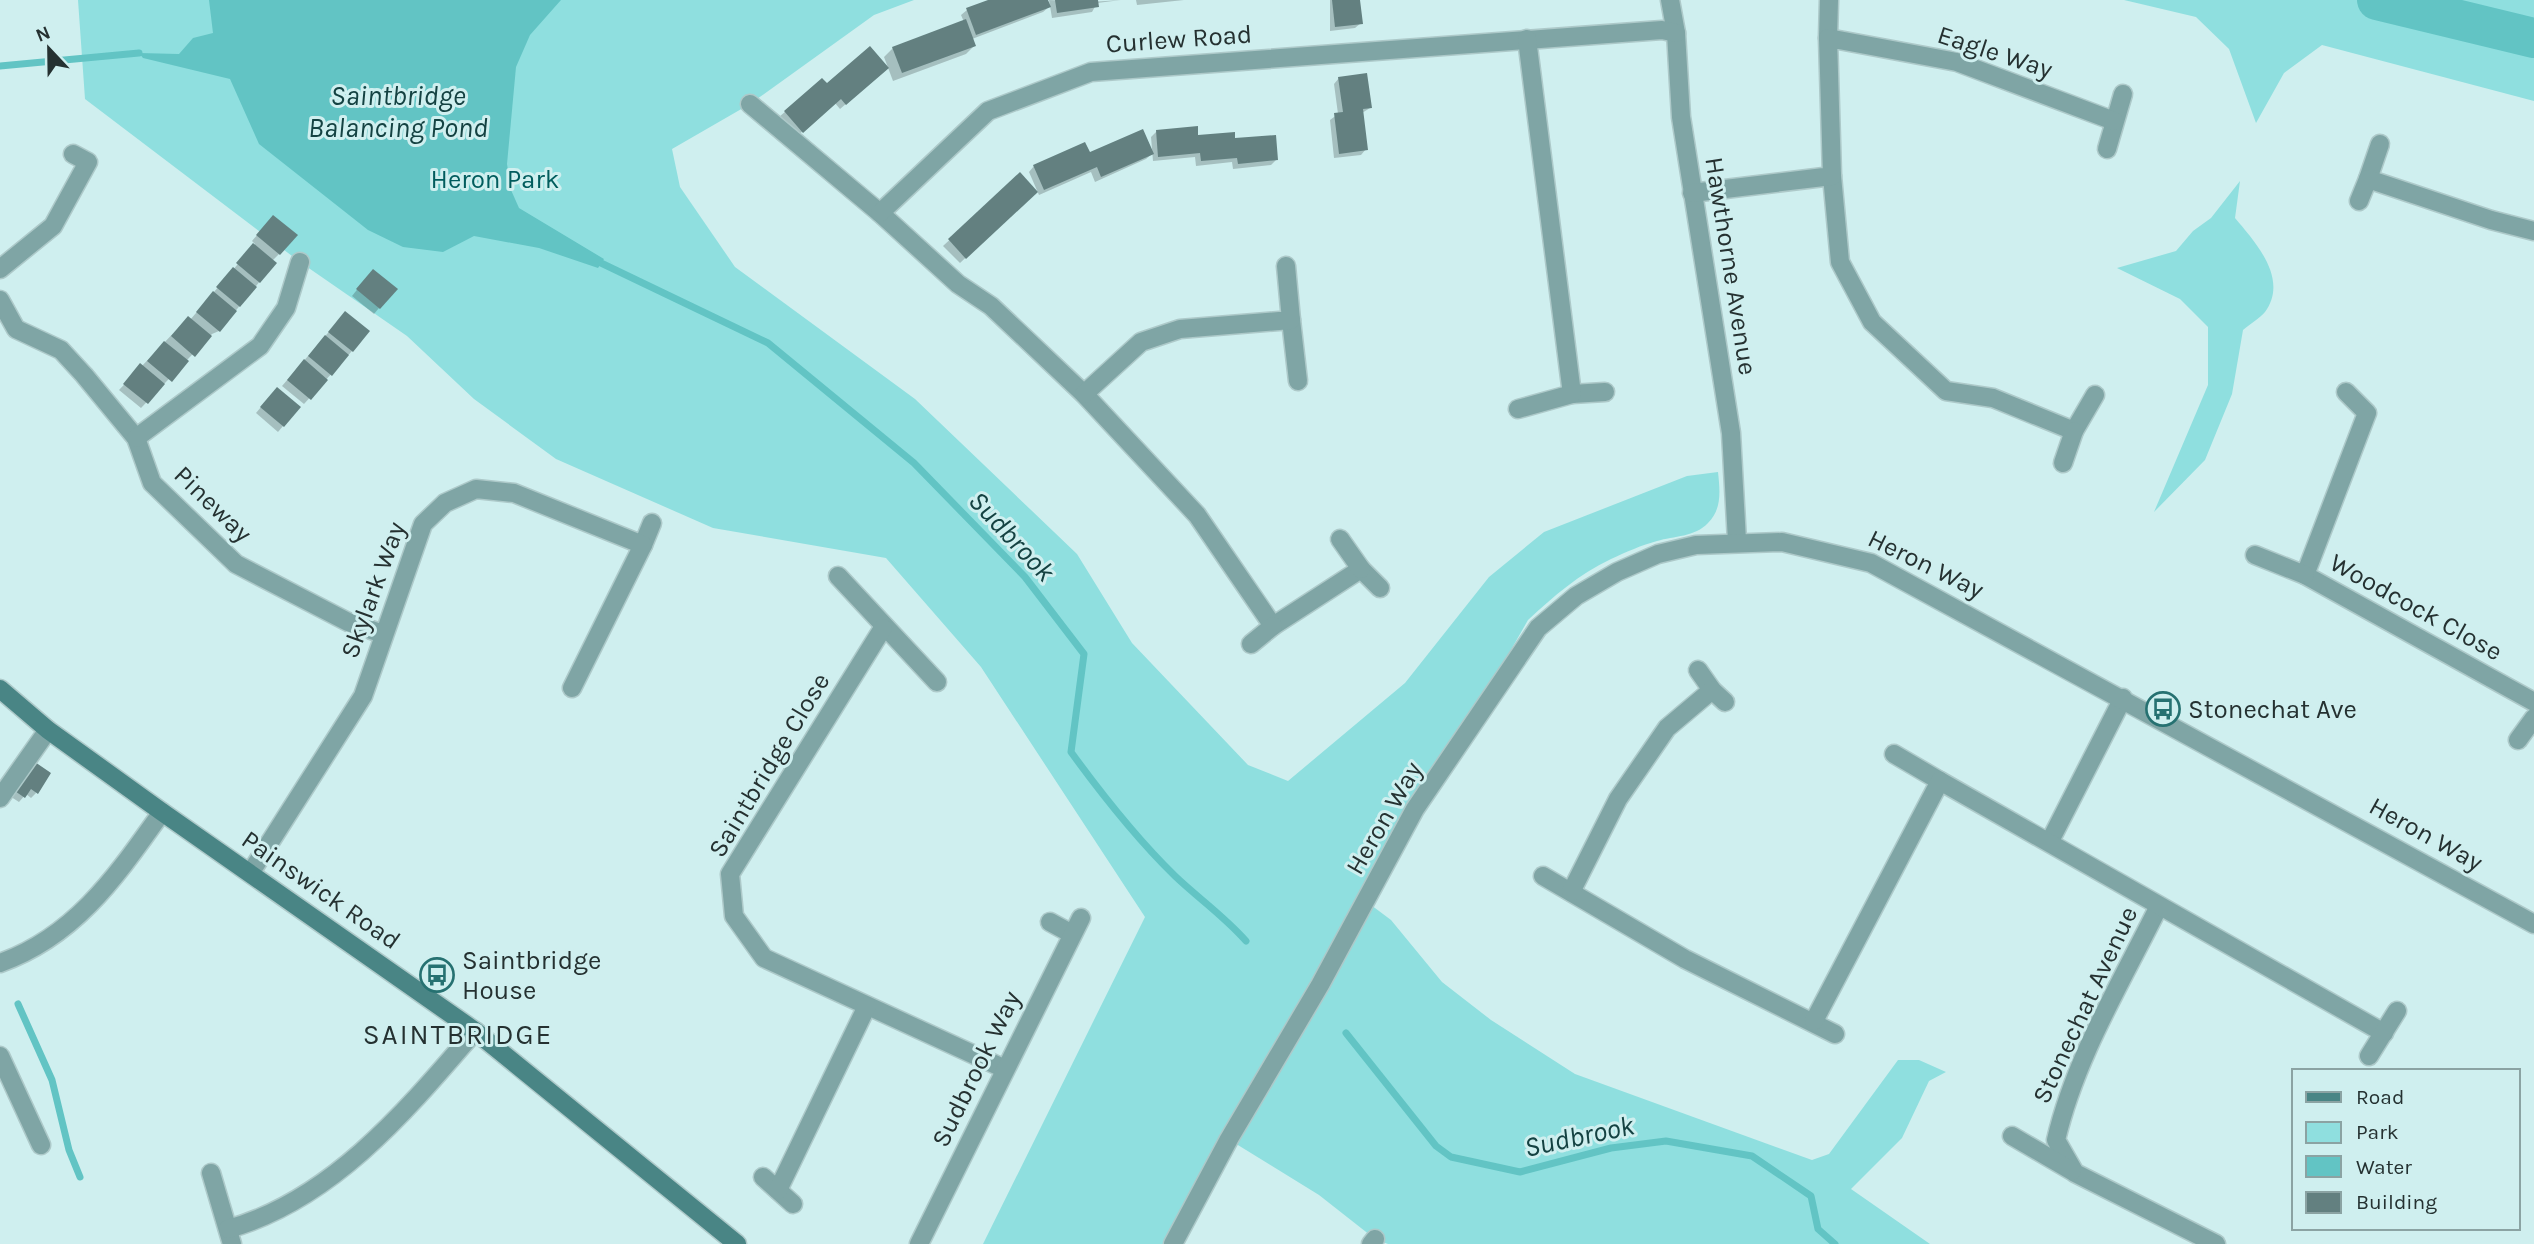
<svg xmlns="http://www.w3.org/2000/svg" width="2534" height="1244" viewBox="0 0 2534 1244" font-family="Karla,sans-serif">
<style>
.green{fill:#8fdfdf}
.water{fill:#62c4c4}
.shadow{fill:#0003}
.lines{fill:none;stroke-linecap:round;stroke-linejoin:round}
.stream{stroke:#62c4c4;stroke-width:7}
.river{stroke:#62c4c4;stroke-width:40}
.building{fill:#638080}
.street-casing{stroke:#adc9c9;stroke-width:21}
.secondary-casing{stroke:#adc9c9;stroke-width:21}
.street{stroke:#7fa5a5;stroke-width:18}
.secondary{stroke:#498585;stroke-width:18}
.labels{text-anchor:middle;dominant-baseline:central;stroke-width:6;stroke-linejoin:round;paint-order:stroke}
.street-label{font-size:26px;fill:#253131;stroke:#cfefef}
.park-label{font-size:26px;fill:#015c5d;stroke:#cfefef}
.poi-label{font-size:26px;fill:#253131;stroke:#cfefef;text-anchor:start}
.water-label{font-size:28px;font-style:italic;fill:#144242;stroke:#cfefef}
.neighbourhood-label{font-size:28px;letter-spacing:2px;fill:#253131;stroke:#cfefef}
</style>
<rect width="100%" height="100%" fill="#cfefef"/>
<!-- green -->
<g class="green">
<path d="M78,0H914L874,15L750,104L672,149L680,187L735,267L915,399L1077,554L1132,643L1248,765L1288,781L1405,683L1489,577L1544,532L1687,476L1718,472C1720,491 1722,509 1708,523C1695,537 1674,536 1657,541C1642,545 1626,552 1611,559C1579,574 1554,596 1528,620L1367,902L1391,920L1442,982L1491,1020L1575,1074L1812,1160L1829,1154L1898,1060H1919L1946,1072L1929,1081L1902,1138L1851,1189L1930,1244H1388L1375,1239L1319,1195L1233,1142L1176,1244H983L1145,917L981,667L886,558L713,528L556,459L474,399L407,336L300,262L85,99Z"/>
<path d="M2124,0H2534V101L2322,45L2284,73L2256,123L2229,49L2196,17Z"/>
<path d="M2240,181L2235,218C2256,243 2289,279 2265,312C2260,318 2250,324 2243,330L2232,394L2205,460L2154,512L2208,385V327L2180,299L2117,268L2176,251L2193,231L2211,218Z"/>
</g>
<!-- water -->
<path class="water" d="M209,0H561L530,35L516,67L507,164L511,190L519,208L604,259L598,268L539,248L474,236L443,252L403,247L368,230L259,144L230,79L143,58L139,53L179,54L193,38L213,33Z"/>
<!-- shadow -->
<g class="shadow">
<path d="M993,0H1046L1049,7L1043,12L972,39L974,46L966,54L893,81L884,57L893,48L964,22L961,15L967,10Z"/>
<path d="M1049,0L1090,2L1121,0L1097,3L1092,12L1052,18Z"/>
<path d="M1136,0H1184L1137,5Z"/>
<path d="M1330,0H1358L1361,23L1355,28L1330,31Z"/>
<path d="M882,73L840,109L835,103L796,137L779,117L822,80L827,86Z"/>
<path d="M1339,78L1370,108L1362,113L1366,149L1361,155L1334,158L1330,120L1338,114L1334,84Z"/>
<path d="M1157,131L1234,140L1276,160L1271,165L1233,169L1232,162L1196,166L1195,157L1153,161L1151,137Z"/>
<path d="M1152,154L1146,159L1095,182L1091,172L1039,195L1029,172L1034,166Z"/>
<path d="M1020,175L1036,192L960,263L943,246Z"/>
<path d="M268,222L279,254L272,261L275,263L219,331L212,334L141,408L119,390L182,324L190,320L255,244L252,241Z"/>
<path d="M368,276L379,308L374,314L352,296Z"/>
<path d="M340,319L352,351L304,404L282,386Z"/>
<path d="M272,394L299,407L278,432L256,413Z"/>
<path d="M27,768L36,793L31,798L26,794L19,802L8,795Z"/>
</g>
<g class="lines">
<!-- stream -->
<g class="stream">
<path d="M0,66L139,53"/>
<path d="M601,263L768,343L914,463L1025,577L1084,654L1071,752C1103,796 1136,838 1175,876C1198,898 1224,916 1246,941"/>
<path d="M18,1004L52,1080L69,1150L80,1177"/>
<path d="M1346,1033L1436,1146L1451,1157L1520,1172L1611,1148L1666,1141L1752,1156L1811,1196L1818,1229L1835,1244"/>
</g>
<!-- river -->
<path class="river" d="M2377,0L2534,38"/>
</g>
<!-- building -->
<g class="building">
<path d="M988,0H1048L1051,7L976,35L966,8Z"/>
<path d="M1055,0H1098L1099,7L1057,13Z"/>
<path d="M1332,0H1360L1363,24L1335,27Z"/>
<path d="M966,19L976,46L902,73L892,47Z"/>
<path d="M870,46L889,68L846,105L841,99L803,133L784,111L822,78L827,83Z"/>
<path d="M1367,73L1372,108L1363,109L1368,150L1339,154L1334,113L1343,112L1338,77Z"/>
<path d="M1198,126V135L1235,132V138L1276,135L1278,160L1238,164L1237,158L1201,161L1200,153L1158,157L1156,130Z"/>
<path d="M1143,129L1154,154L1101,177L1097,167L1044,190L1033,165L1085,142L1090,152Z"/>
<path d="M1020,172L1038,192L966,259L948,239Z"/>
<path d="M273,215L298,235L280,255L256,235Z"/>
<path d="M253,243L277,263L260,283L236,263Z"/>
<path d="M233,267L257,287L240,307L216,287Z"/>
<path d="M373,269L398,289L380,309L356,289Z"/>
<path d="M213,291L237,311L220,332L196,312Z"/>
<path d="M345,311L370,331L353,352L328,332Z"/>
<path d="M188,316L212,336L195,357L171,336Z"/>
<path d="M325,335L349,355L332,376L308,356Z"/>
<path d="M164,341L189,361L172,382L147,361Z"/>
<path d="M304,359L328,380L311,400L287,380Z"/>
<path d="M140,363L165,384L148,404L123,384Z"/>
<path d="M277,387L301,407L284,427L260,407Z"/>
<path d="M32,760L51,773L38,794L31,789L25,798L12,789Z"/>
</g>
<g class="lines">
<!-- street casing -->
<g class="street-casing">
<g id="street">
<path d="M1670,0L1676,33L1681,117L1731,433L1737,541"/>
<path d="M1828,38L1829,0"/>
<path d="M750,104L880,213L958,284L991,306L1084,394L1197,515L1273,626L1361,569L1380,588"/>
<path d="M2107,149L2123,94"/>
<path d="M1832,176L1840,262L1872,322L1946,391L1993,398L2074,431L2095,395"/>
<path d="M2368,179L2380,144"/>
<path d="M1692,193L1832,176L1828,38L1957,62L2114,121"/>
<path d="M2359,201L2368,179L2491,220L2534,231"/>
<path d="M880,213L988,111L1091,72L1662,30L1676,33"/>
<path d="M0,269L53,226L88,162L73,154"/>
<path d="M0,300L16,329L61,350L84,375L136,438L152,483L236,564L348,622L383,634"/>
<path d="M1291,320L1298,381"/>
<path d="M2346,392L2367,413L2305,575L2534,702"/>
<path d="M1084,394L1141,342L1180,329L1291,320L1286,266"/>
<path d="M1572,394L1605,392"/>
<path d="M1518,409L1572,394L1527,39"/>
<path d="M136,438L260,346L286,308L300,262"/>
<path d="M2063,463L2074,431"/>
<path d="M1340,539L1361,569"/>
<path d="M643,545L652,523"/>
<path d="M2255,555L2305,575"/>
<path d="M838,576L937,682"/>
<path d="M883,628L730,874L734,916L764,958L1005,1069"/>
<path d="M1251,644L1273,626"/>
<path d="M1698,670L1712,690L1725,702"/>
<path d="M2518,740L2534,718"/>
<path d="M1894,754L1940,781"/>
<path d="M0,798L48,730"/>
<path d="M2050,841L2123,698"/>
<path d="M251,872L363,696L423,524L445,503L476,489L514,493L643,545L572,688"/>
<path d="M1543,876L1685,959L1835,1034"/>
<path d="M1571,892L1618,799L1667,728L1712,690"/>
<path d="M2159,906C2122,981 2075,1058 2056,1140L2075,1173L2216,1244"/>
<path d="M1050,922L1072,934"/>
<path d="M0,963C76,936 117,875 162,812"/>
<path d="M1814,1021L1940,781L2384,1033"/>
<path d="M0,1056L41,1145"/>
<path d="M2369,1056L2397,1011"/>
<path d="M2012,1136L2072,1171"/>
<path d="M211,1173L232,1244"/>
<path d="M763,1177L793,1204"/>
<path d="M778,1190L867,1006"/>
<path d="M228,1229C332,1200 407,1110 475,1031"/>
<path d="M919,1244L1081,918"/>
<path d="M1173,1244L1229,1139L1320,985L1415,809L1538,628L1576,596L1617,572L1658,554L1696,545L1782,542L1871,563L2534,924"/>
<path d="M1371,1244L1375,1239"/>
</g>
</g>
<!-- secondary casing -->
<g class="secondary-casing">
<path id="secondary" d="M0,689L48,730L162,812L475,1031L737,1244"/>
</g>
<!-- street -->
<use href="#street" class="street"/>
<!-- secondary -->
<use href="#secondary" class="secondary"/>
</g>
<!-- icons -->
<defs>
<g id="bus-ring" transform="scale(1.75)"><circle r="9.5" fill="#cfefef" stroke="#267171" stroke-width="1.5"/><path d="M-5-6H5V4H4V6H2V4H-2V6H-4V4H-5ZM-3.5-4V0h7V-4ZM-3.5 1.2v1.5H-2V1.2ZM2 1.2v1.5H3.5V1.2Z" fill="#267171"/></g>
</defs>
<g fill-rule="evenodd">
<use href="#bus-ring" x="2163" y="709"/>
<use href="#bus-ring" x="437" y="975"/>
</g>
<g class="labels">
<!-- street labels -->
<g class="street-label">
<text transform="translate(1179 39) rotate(-4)">Curlew Road</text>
<text transform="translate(1995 52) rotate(18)">Eagle Way</text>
<text transform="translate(1731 266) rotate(81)">Hawthorne Avenue</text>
<text transform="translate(213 504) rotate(44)">Pineway</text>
<text transform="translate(1926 564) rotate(26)">Heron Way</text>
<text transform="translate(373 590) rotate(-70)">Skylark Way</text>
<text transform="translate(2416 607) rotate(29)">Woodcock Close</text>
<text transform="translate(769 765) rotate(-59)">Saintbridge Close</text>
<text transform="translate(1384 818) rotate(-60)">Heron Way</text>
<text transform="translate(2426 834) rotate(29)">Heron Way</text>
<text transform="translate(321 890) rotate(35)">Painswick Road</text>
<text transform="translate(2085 1005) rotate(-65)">Stonechat Avenue</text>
<text transform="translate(976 1069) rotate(-64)">Sudbrook Way</text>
</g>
<!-- park labels -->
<g class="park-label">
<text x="495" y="179">Heron Park</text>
</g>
<!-- poi labels -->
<g class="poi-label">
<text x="2188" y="709">Stonechat Ave</text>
<text x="462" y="960">Saintbridge<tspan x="462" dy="30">House</tspan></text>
</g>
<!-- water labels -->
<g class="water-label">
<text x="398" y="95">Saintbridge<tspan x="398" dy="32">Balancing Pond</tspan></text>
<text transform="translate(1012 536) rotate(47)">Sudbrook</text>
<text transform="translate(1579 1136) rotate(-12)">Sudbrook</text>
</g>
<!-- neighbourhood labels -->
<g class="neighbourhood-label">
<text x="458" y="1034">SAINTBRIDGE</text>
</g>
</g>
<!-- legend -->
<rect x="2292" y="1069" width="228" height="161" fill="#cfefef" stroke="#8ba3a3" stroke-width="2"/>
<rect x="2306" y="1092" width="35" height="10" fill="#498585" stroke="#8ba3a3" stroke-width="2"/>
<text x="2356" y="1104" font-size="21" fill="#253131">Road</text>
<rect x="2306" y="1122" width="35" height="21" fill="#8fdfdf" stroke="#8ba3a3" stroke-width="2"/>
<text x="2356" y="1139" font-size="21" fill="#253131">Park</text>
<rect x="2306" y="1156" width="35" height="21" fill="#62c4c4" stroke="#8ba3a3" stroke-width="2"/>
<text x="2356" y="1174" font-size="21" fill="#253131">Water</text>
<rect x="2306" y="1192" width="35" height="21" fill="#638080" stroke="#8ba3a3" stroke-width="2"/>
<text x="2356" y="1209" font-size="21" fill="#253131">Building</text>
<!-- north arrow -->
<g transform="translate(49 49) rotate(338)" stroke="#cfefef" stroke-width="5" paint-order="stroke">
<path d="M0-5L12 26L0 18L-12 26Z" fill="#253131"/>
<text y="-10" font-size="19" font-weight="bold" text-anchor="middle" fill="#253131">N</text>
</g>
</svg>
